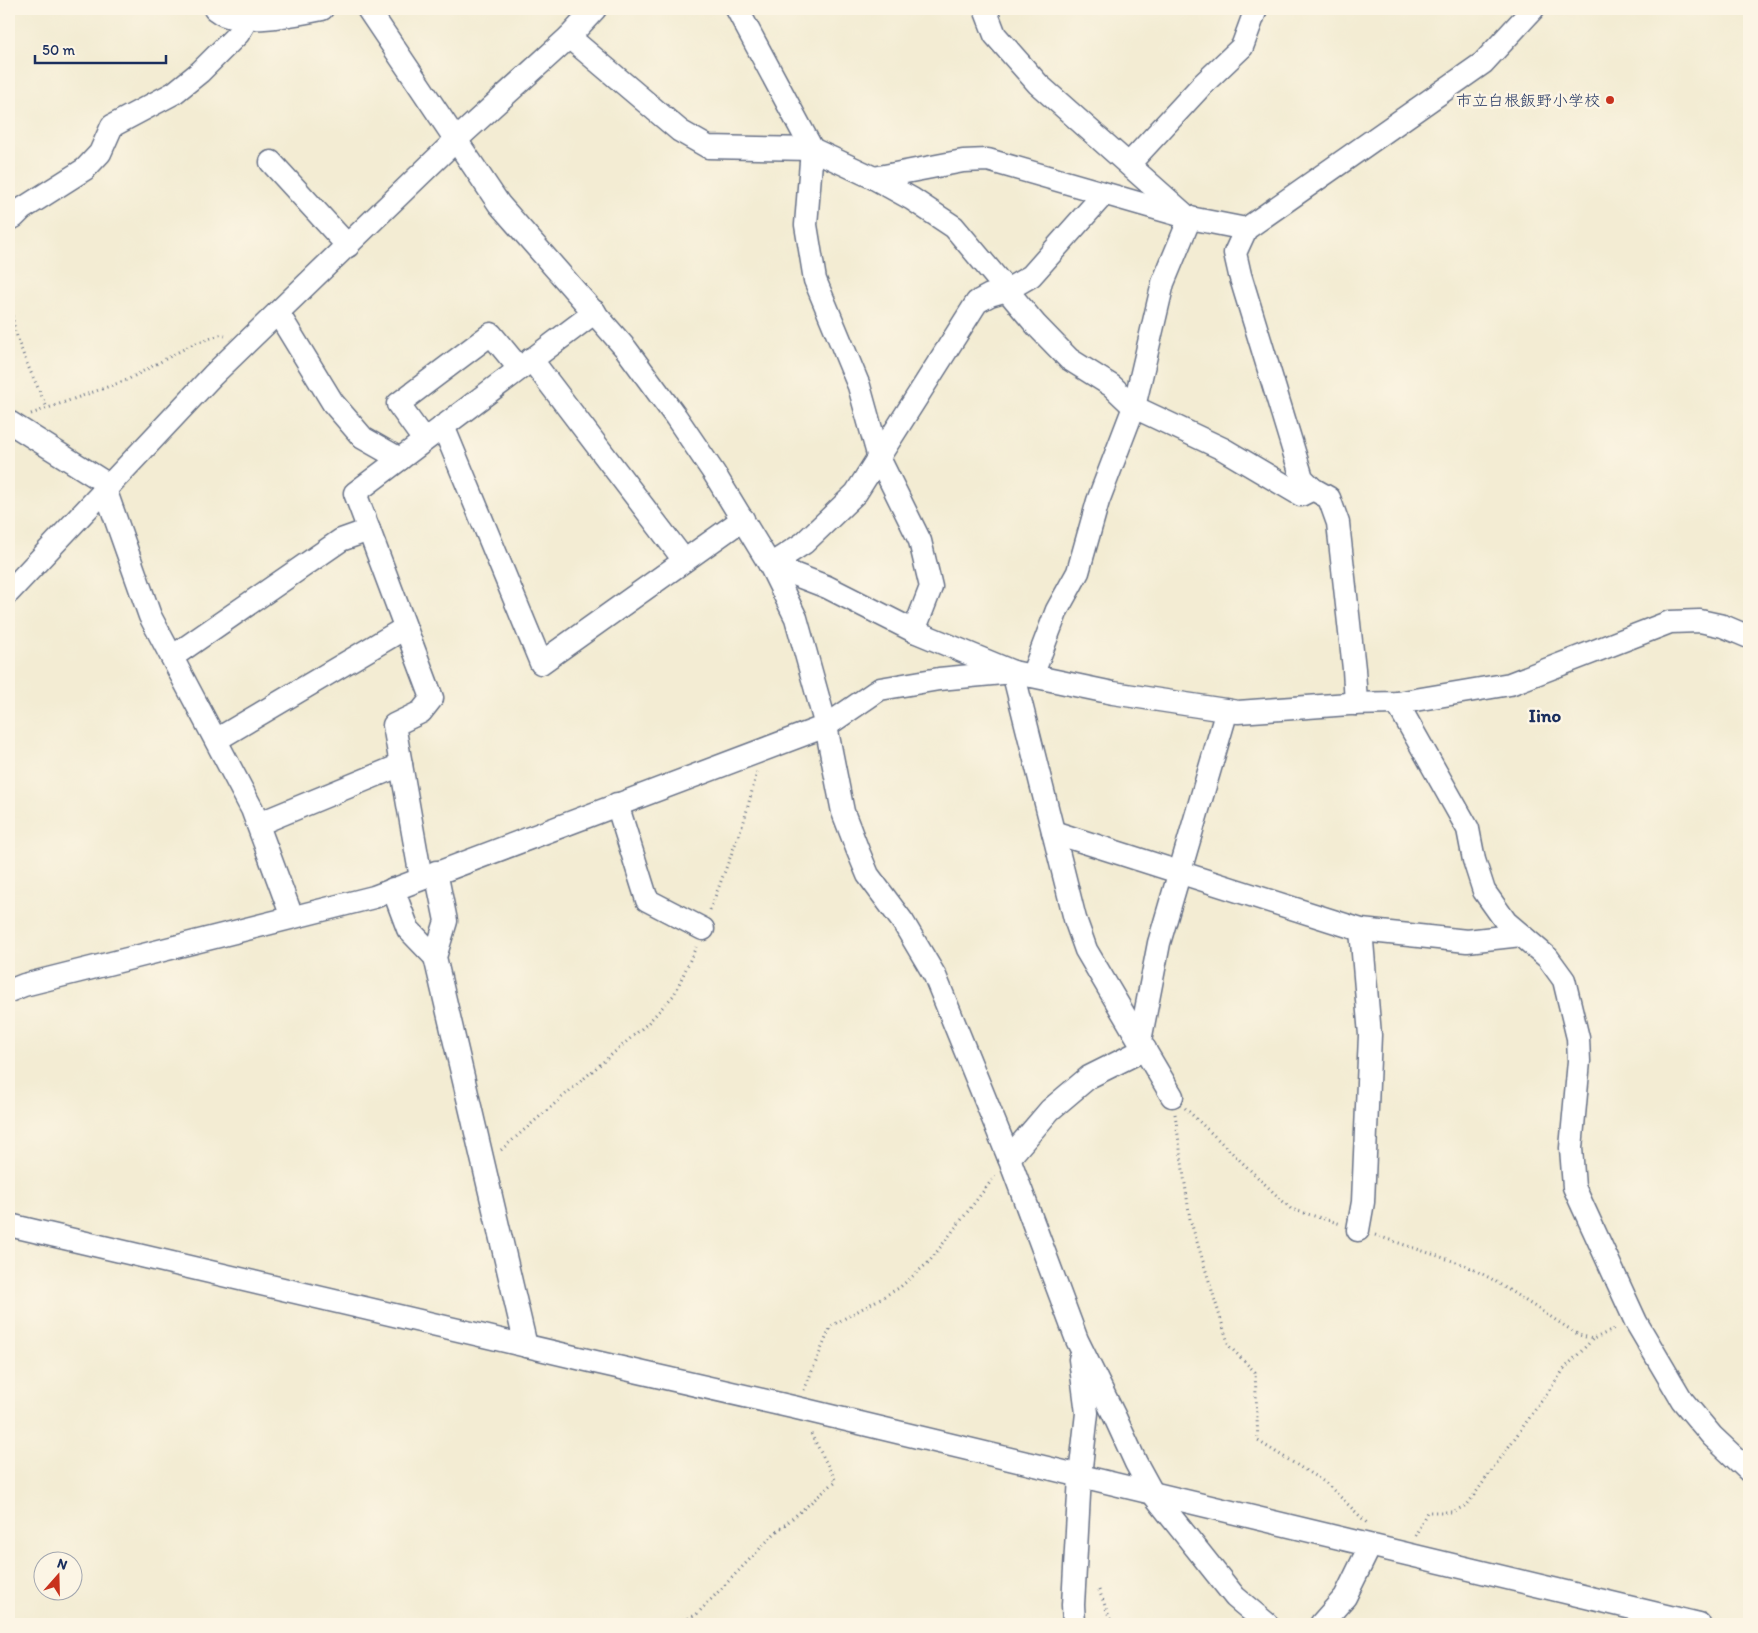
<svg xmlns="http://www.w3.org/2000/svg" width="1758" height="1633" viewBox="0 0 1758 1633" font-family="Itim,'Klee One',sans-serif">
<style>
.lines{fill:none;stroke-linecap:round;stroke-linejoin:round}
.minor-casing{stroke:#677187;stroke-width:25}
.path{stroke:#677187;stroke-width:3;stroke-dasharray:1 4;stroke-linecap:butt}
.minor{stroke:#fff;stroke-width:22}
.poi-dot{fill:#c8321e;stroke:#fcf5e5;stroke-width:2}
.labels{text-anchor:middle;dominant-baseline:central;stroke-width:5;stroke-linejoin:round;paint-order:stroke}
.poi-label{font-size:16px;fill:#1b2f5e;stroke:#fcf5e5;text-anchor:end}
.quarter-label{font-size:19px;font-weight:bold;fill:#1b2f5e;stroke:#fcf5e5}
</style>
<rect width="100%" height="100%" fill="#fcf5e5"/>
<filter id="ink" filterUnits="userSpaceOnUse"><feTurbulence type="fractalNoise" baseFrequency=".02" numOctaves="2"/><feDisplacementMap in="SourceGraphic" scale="10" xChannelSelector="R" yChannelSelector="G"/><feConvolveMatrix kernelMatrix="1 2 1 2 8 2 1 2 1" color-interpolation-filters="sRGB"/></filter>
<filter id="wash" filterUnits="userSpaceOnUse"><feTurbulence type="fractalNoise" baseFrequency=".0096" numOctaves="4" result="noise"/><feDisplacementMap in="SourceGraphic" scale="20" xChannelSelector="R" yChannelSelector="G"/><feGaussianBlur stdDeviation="1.12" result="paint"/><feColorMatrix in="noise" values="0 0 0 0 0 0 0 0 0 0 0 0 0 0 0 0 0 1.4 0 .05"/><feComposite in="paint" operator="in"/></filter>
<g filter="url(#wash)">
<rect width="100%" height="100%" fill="#f3ecd3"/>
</g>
<g filter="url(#ink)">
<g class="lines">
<!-- minor casing -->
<g class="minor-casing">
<g id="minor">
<path d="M215,9C218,11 221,14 225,15C248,24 298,14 322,9"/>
<path d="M368,9L499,204L626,349L676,417L714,473L770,565L796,618L826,726L843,812L858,851L868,875L903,922L935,976L1009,1158L1077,1340L1114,1415L1136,1463L1153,1494L1235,1597L1267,1624"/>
<path d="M737,9L812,149L806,225L815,280L859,386L879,458L920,541L931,587L914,631"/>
<path d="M985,9L995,35L1038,84L1184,214"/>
<path d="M569,37L680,131L708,147L812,149L874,178L912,199L954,227L1036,325L1069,359L1112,386L1134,407L1223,449L1301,495L1313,489"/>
<path d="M271,162L348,246"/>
<path d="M1129,164L1203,84L1242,47L1256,9"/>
<path d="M874,178L963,161L988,160L1190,218L1246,229"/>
<path d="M14,217L22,209L85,169L100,153L112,126L174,93L200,72L238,34L247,19"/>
<path d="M278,313L333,403L363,438L400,459"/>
<path d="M531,359L684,560"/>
<path d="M9,422L109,485"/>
<path d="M443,426L541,663L743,519"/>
<path d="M424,440L398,404L491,334L519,368"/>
<path d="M105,489L150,616L252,809L292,917"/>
<path d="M770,565L827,587L914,631L1013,672L1075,919L1086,950L1172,1096"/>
<path d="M770,565L804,543L856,493L977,302L990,295L1007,290L1031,276L1104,194"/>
<path d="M9,592L213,375L457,139L569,37L595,9"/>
<path d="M172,657L341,540L369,530"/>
<path d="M1032,676L1057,610L1078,572L1098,501L1134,407L1163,283L1190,218"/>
<path d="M1397,703L1468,829L1474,860L1484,891L1506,922L1548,958L1564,980L1578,1038L1579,1061L1571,1148L1574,1187L1636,1322L1682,1400L1712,1436L1749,1471"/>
<path d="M1356,704L1354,669L1338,523L1329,498L1313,489L1302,478L1240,275L1235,253L1246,229L1483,63L1533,9"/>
<path d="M216,740L405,628"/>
<path d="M617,804L647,900L703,929"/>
<path d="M258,824L401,765"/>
<path d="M1053,832L1361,930L1467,941L1521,935"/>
<path d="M436,872L446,921L435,957L526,1346"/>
<path d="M421,878L394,725L421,712L432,698L355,493L595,312"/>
<path d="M393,889L408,929L435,957"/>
<path d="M9,991L24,985L374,897L826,726L880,689L939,679L1013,672L1113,693L1238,712L1349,704L1397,703L1510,684L1670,622L1700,621L1723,626L1749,637"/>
<path d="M1140,1041L1159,943L1227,710"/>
<path d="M1009,1158L1050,1110L1089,1077L1145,1049"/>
<path d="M9,1225L591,1361L797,1408L1699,1624"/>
<path d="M1358,1230L1363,1202L1370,1035L1361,930"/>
<path d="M1074,1624L1073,1605L1080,1476L1087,1413L1080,1359"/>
<path d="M1321,1624L1345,1597L1370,1546"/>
</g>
</g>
<!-- path -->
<g class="path">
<path d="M12,236C6,273 8,316 22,351C29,370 39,389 47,408"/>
<path d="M31,414L127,380L193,344L220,335L225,336"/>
<path d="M710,910L744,821L757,772"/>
<path d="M1185,1108L1291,1209L1341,1224"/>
<path d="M1175,1114L1190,1219L1229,1346L1255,1372L1258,1441L1326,1483L1368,1524"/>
<path d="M501,1150L647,1024L674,995L696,947"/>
<path d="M1375,1235L1465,1265L1490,1278L1579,1335L1593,1339L1617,1328"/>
<path d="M804,1390L831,1326L899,1288L929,1262L995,1176"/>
<path d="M1415,1536L1427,1512H1452L1467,1505L1565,1368L1593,1339"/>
<path d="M1099,1590L1112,1624"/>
<path d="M674,1624L696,1615L774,1534L836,1481L810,1432"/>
</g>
<!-- minor -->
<use href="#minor" class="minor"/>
</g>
</g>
<!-- markers -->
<circle class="poi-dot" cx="1610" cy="100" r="5"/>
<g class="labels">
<!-- poi labels -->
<g class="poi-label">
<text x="1600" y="100">市立白根飯野小学校</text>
</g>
<!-- quarter labels -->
<g class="quarter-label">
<text x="1545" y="715">Iino</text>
</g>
</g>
<!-- margin -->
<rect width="1758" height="1633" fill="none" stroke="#fcf5e5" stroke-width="30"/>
<!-- north arrow -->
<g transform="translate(58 1576) rotate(20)"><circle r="24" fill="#fcf5e5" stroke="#a2a6af"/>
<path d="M0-4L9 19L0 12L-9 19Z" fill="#c8321e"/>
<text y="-8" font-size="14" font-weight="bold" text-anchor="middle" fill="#1b2f5e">N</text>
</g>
<!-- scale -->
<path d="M35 55v8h131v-8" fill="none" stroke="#1b2f5e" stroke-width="2.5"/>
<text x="42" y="55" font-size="15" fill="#1b2f5e" stroke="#fcf5e5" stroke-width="4" paint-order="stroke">50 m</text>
</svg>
